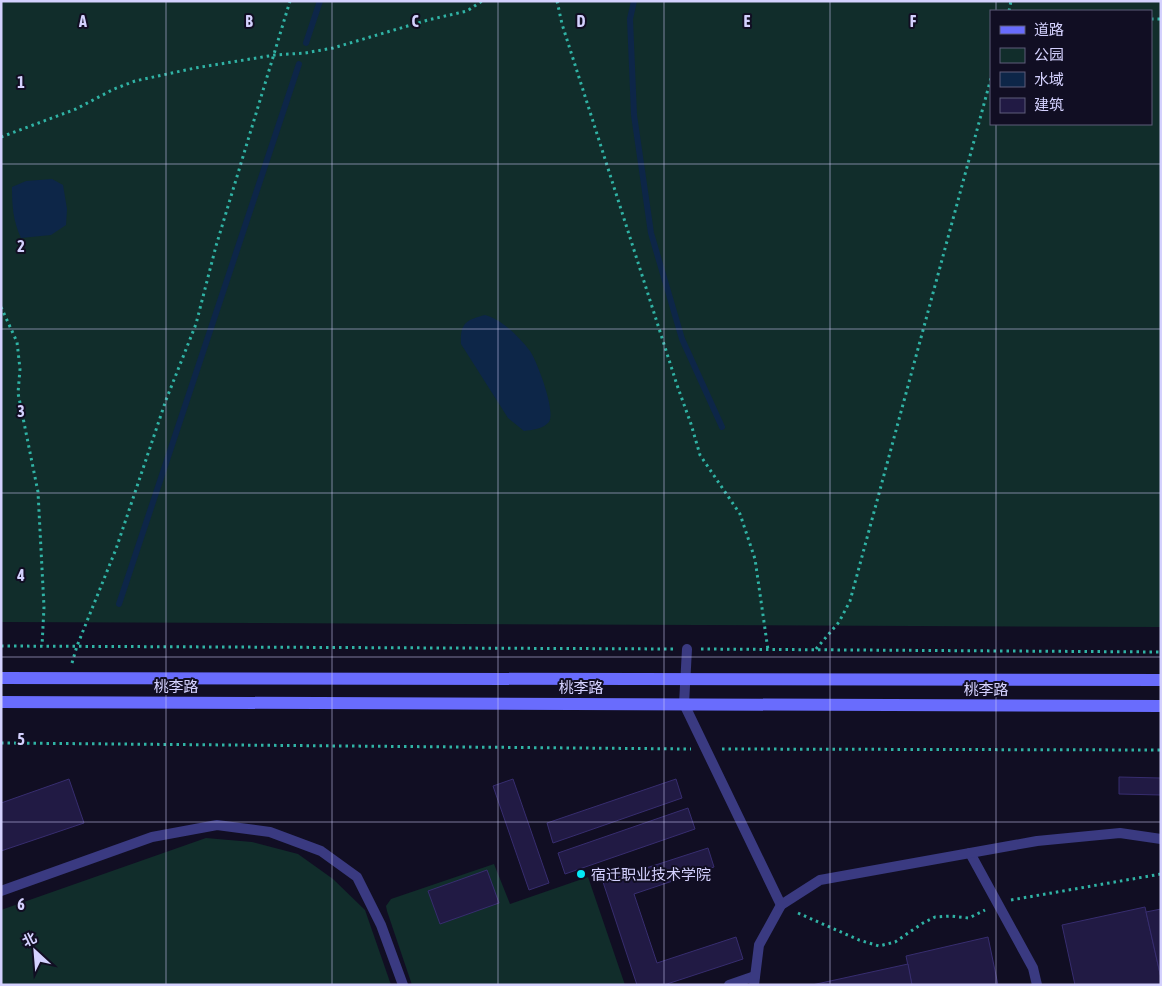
<svg xmlns="http://www.w3.org/2000/svg" width="1162" height="986" viewBox="0 0 1162 986" font-family="'Asap Condensed','Noto Sans SC',sans-serif">
<style>
.green{fill:#112d2b;fill-rule:evenodd}
.water{fill:#0d2648}
.lines{fill:none;stroke-linecap:round;stroke-linejoin:round}
.stream{stroke:#0d2648;stroke-width:6}
.building{fill:#211a44;stroke:#372d6f}
.path{stroke:#30b3a5;stroke-width:3;stroke-dasharray:2.5 4;stroke-linecap:butt}
.service{stroke:#3a3a81;stroke-width:10}
.secondary{stroke:#696cfd;stroke-width:12}
.grid{fill:none;stroke:#d4d1fe;stroke-width:1;stroke-opacity:0.55}
.poi-dot{fill:#03eaf8;stroke:#110e23;stroke-width:2}
.labels{text-anchor:middle;dominant-baseline:central;stroke-width:4;stroke-linejoin:round;paint-order:stroke}
.street-label{font-size:15px;fill:#d4d1fe;stroke:#110e23}
.poi-label{font-size:15px;fill:#d4d1fe;stroke:#110e23;text-anchor:start}
.grid-label{font-size:16px;text-anchor:middle;font-weight:bold;fill:#d4d1fe;stroke:#110e23;stroke-width:4;stroke-linejoin:round;paint-order:stroke}
</style>
<rect width="100%" height="100%" fill="#110e23"/>
<!-- green -->
<g class="green">
<path d="M1,1H1161V627L1,622ZM991,11H1151V124H991Z"/>
<path d="M206,838L252,842L298,854L333,879L365,910L391,985H1V910Z"/>
<path d="M494,864L510,904L588,877L625,985H412L387,911L386,906L391,899Z"/>
</g>
<!-- water -->
<g class="water">
<path d="M52,179L63,185L67,209L66,225L51,235L21,238C13,221 12,206 12,187L26,181Z"/>
<path d="M485,315C502,319 520,338 530,351C537,361 556,411 549,422C543,429 532,430 524,431L508,418L461,344C460,323 466,320 485,315Z"/>
</g>
<g class="lines">
<!-- stream -->
<g class="stream">
<path d="M634,1L630,19L634,115L651,233L682,339L722,427"/>
<path d="M306,43L320,1"/>
<path d="M119,604L299,64"/>
</g>
</g>
<!-- building -->
<g class="building">
<path d="M1119,777L1161,778V795L1119,794Z"/>
<path d="M69,779L84,823L1,851V803Z"/>
<path d="M513,779L549,883L529,890L493,786Z"/>
<path d="M676,779L682,798L553,843L547,823Z"/>
<path d="M688,808L695,829L565,874L558,853Z"/>
<path d="M708,848L714,867L634,894L657,963L736,937L743,959L664,985H637L603,882Z"/>
<path d="M487,870L499,903L440,924L428,891Z"/>
<path d="M1145,907L1161,978V985H1075L1062,925Z"/>
<path d="M1161,909V978L1146,912Z"/>
<path d="M988,937L998,985H912L906,956Z"/>
<path d="M908,964L912,985H812Z"/>
</g>
<g class="lines">
<!-- path -->
<g class="path">
<path d="M557,1L562,24L677,385L691,424L700,455L740,514L755,559L768,650"/>
<path d="M1009,11L1011,1"/>
<path d="M1151,19H1161"/>
<path d="M1,137L76,109L114,89L135,81L195,68L275,55L305,53L333,48L428,20L467,11L482,1"/>
<path d="M1,307L17,342L20,369L18,393L38,492L44,607L42,646"/>
<path d="M1,646L673,649"/>
<path d="M701,649L1161,652"/>
<path d="M816,649L839,622L850,601L991,78"/>
<path d="M72,663L77,646L116,549L166,400L196,324L216,246L290,1"/>
<path d="M1,743L691,749"/>
<path d="M722,749L1161,750"/>
<path d="M1011,900L1161,874"/>
<path d="M798,913L859,940L879,946L895,942L923,923L935,917L951,916L969,918L985,910"/>
</g>
<!-- service -->
<g class="service">
<path d="M687,649L684,704L781,905"/>
<path d="M970,853L1033,968L1037,985"/>
<path d="M1,891L152,837L217,825L270,832L321,851L357,877L381,925L403,985"/>
<path d="M729,985L755,976"/>
<path d="M754,985L759,945L781,905L820,880L1037,841L1120,833L1161,839"/>
</g>
<!-- secondary -->
<g class="secondary">
<path d="M1,678L1161,680"/>
<path d="M1,702L1161,706"/>
</g>
</g>
<!-- grid -->
<path class="grid" d="M166,1V985M332,1V985M498,1V985M664,1V985M830,1V985M996,1V11M996,124V985M1,164H1161M1,329H1161M1,493H1161M1,657H1161M1,822H1161"/>
<!-- markers -->
<circle class="poi-dot" cx="581" cy="874" r="5"/>
<g class="labels">
<!-- street labels -->
<g class="street-label">
<text x="176" y="686">桃李路</text>
<text x="581" y="687">桃李路</text>
<text x="986" y="689">桃李路</text>
</g>
<!-- poi labels -->
<g class="poi-label">
<text x="591" y="874">宿迁职业技术学院</text>
</g>
</g>
<g class="grid-label">
<text x="83" y="27">A</text>
<text x="249" y="27">B</text>
<text x="415" y="27">C</text>
<text x="581" y="27">D</text>
<text x="747" y="27">E</text>
<text x="913" y="27">F</text>
<text x="21" y="88">1</text>
<text x="21" y="252">2</text>
<text x="21" y="417">3</text>
<text x="21" y="581">4</text>
<text x="21" y="745">5</text>
<text x="21" y="910">6</text>
</g>
<!-- border -->
<rect width="1162" height="986" fill="none" stroke="#d4d1fe" stroke-width="5"/>
<!-- legend -->
<rect x="990" y="10" width="162" height="115" fill="#110e23" stroke="#5f5c7b"/>
<rect x="1000" y="26" width="25" height="8" fill="#696cfd" stroke="#5f5c7b"/>
<text x="1034" y="35" font-size="15" fill="#d4d1fe">道路</text>
<rect x="1000" y="48" width="25" height="15" fill="#112d2b" stroke="#5f5c7b"/>
<text x="1034" y="60" font-size="15" fill="#d4d1fe">公园</text>
<rect x="1000" y="72" width="25" height="15" fill="#0d2648" stroke="#5f5c7b"/>
<text x="1034" y="85" font-size="15" fill="#d4d1fe">水域</text>
<rect x="1000" y="98" width="25" height="15" fill="#211a44" stroke="#5f5c7b"/>
<text x="1034" y="110" font-size="15" fill="#d4d1fe">建筑</text>
<!-- north arrow -->
<g transform="translate(35 951) rotate(334)" stroke="#110e23" stroke-width="4" paint-order="stroke">
<path d="M0-4L9 19L0 12L-9 19Z" fill="#d4d1fe"/>
<text y="-8" font-size="14" font-weight="bold" text-anchor="middle" fill="#d4d1fe">北</text>
</g>
</svg>
